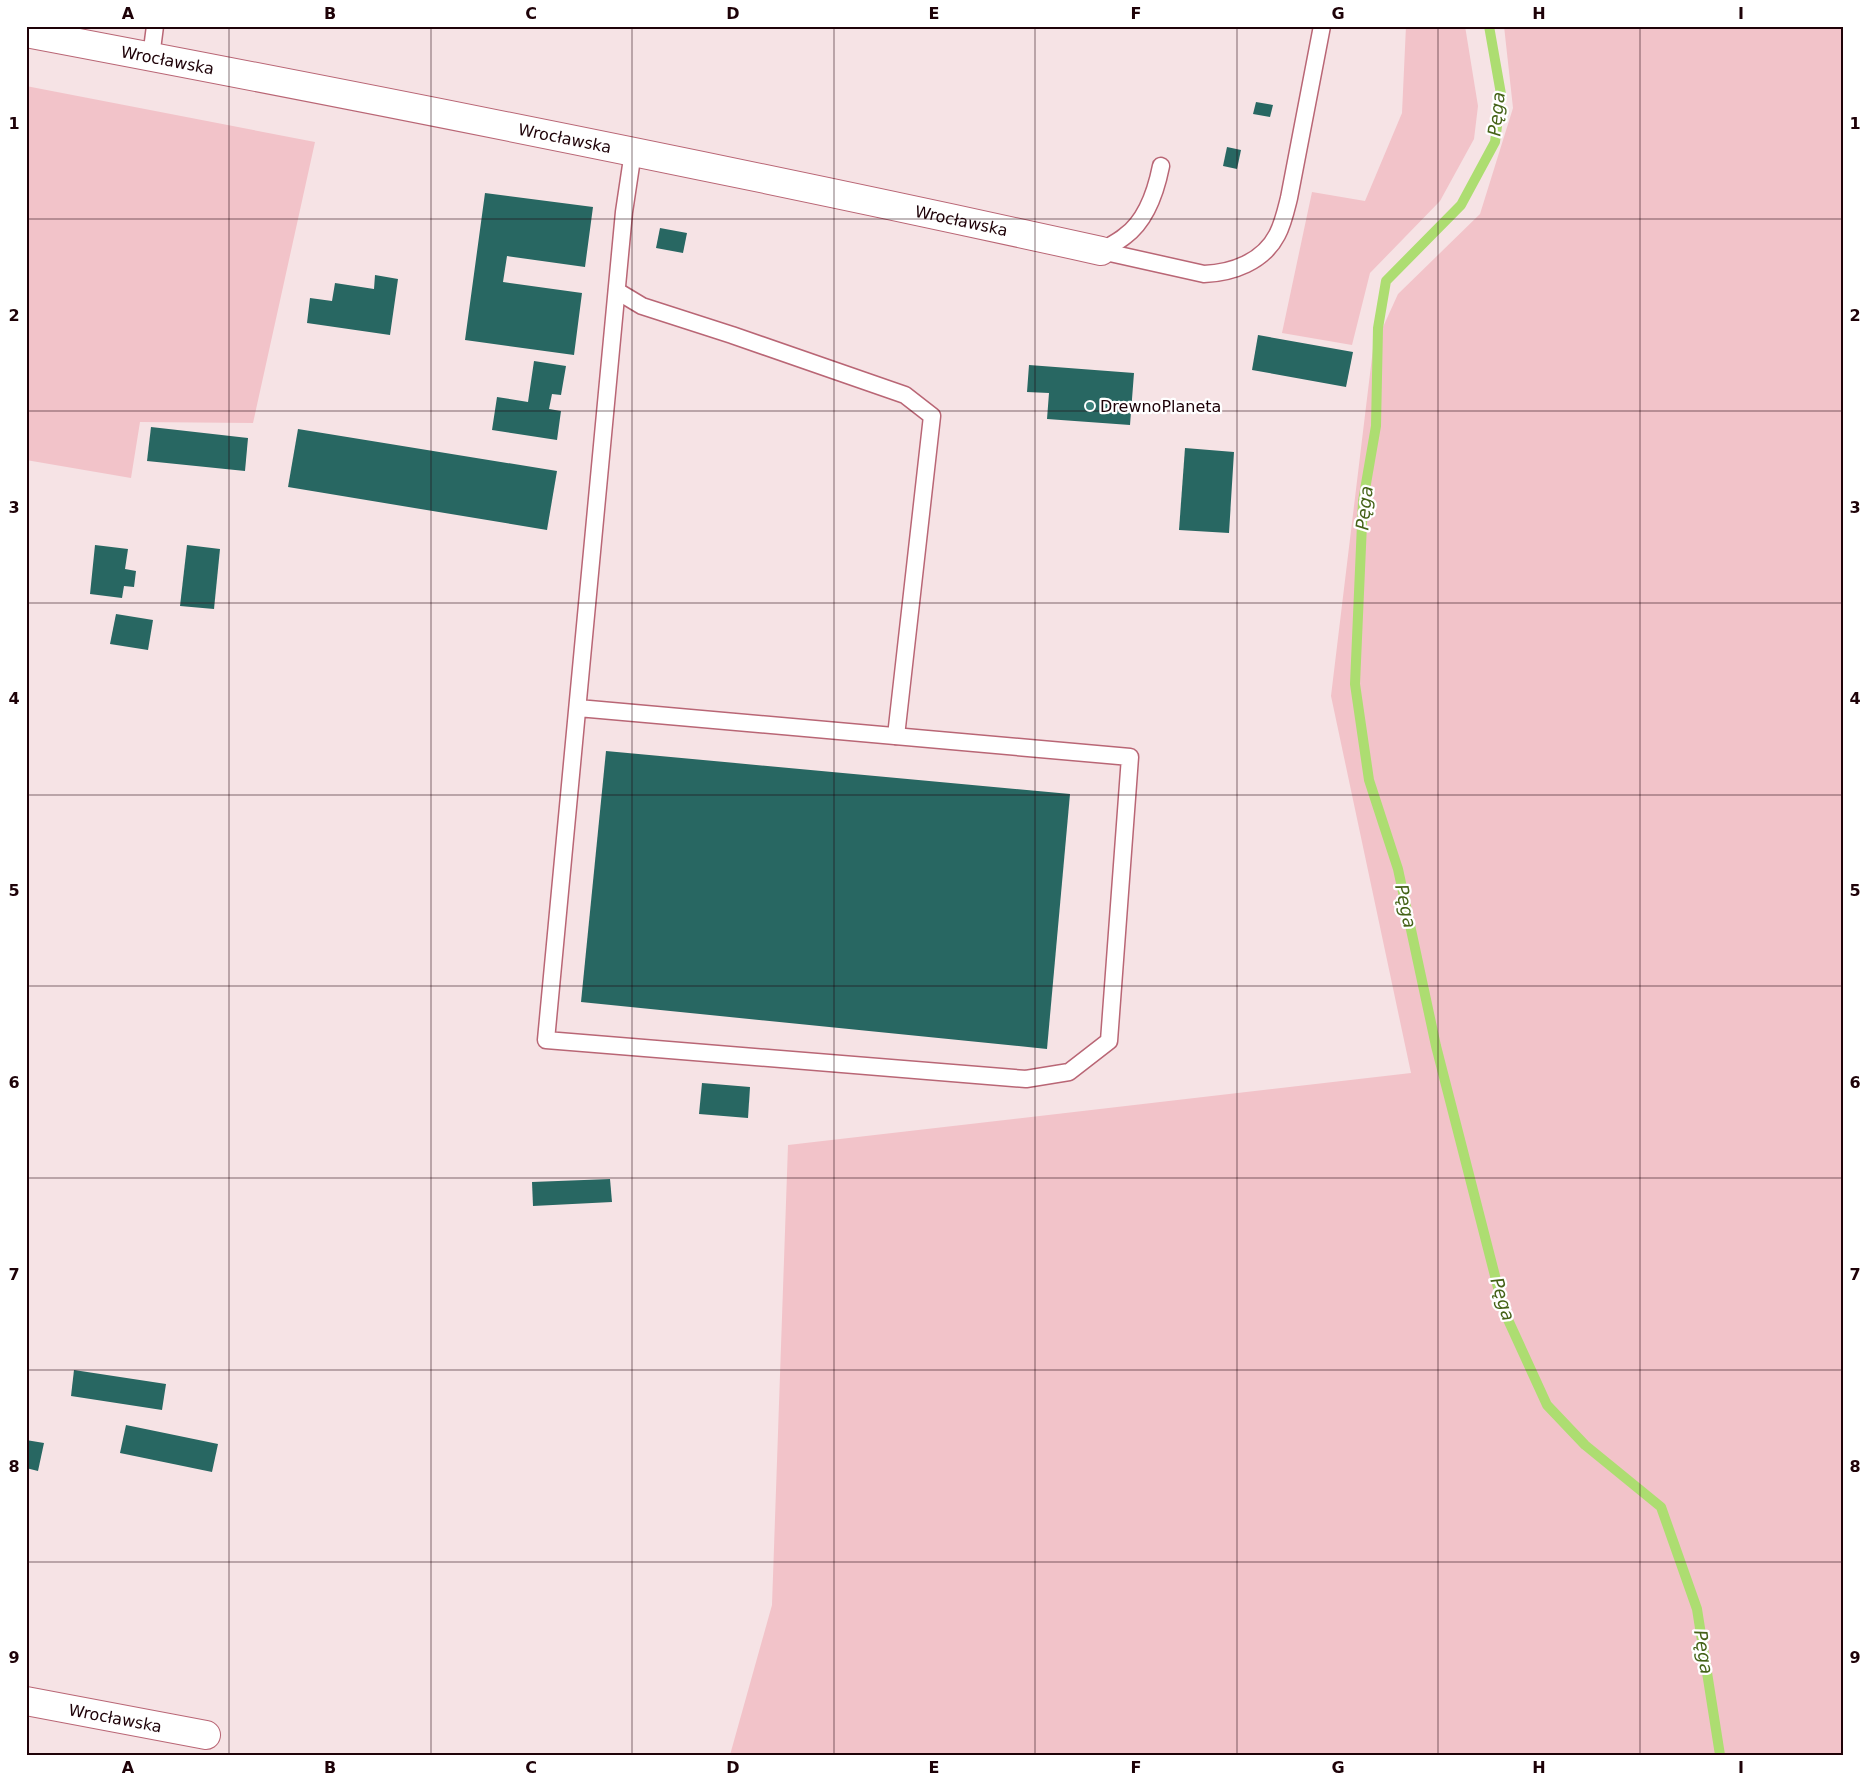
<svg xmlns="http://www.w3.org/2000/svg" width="1869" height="1781" viewBox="0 0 1869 1781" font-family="'DejaVu Sans',sans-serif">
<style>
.green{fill:#f2c3c9}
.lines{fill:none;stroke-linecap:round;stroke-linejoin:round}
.stream{stroke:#addd71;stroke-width:10}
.building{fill:#286762}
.service-casing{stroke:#b96675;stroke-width:19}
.minor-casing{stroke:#b96675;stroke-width:30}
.service{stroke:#fff;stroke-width:16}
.minor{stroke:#fff;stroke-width:28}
.grid{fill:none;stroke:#1e0208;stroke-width:1;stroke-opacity:0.55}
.poi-dot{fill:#3a817c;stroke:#fff;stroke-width:2}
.labels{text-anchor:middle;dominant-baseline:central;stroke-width:4.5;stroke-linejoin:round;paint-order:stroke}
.street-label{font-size:16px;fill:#1e0208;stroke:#fff}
.poi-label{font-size:16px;fill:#1e0208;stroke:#fff;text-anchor:start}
.water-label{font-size:18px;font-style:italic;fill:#446217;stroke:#fff}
.neatline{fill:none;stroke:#1e0208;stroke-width:2}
.grid-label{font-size:16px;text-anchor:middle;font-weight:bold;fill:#1e0208}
</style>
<rect width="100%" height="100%" fill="#f6e3e5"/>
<!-- green -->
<g class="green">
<path d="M1406,26H1465L1478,106L1474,139L1440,201L1370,273L1352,345L1282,333L1312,192L1365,201L1402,113Z"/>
<path d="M1504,26H1843V1755H730L772,1605L788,1145L1411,1073L1331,696L1373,349L1398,294L1480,214L1513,108Z"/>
<path d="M26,86L315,142L253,423L140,422L131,478L26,460Z"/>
</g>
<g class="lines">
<!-- stream -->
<path class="stream" d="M1489,26L1501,94L1495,142L1461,205L1386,281L1378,328L1376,426L1363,501L1355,684L1369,780L1398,869L1436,1046L1504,1311L1547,1405L1585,1445L1661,1507L1697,1609L1720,1755"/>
</g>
<!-- building -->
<g class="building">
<path d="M1256,102L1273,105L1270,117L1253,114Z"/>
<path d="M1227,147L1241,150L1237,169L1223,166Z"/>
<path d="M485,193L593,207L585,267L507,256L503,282L582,293L574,355L465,340Z"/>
<path d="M660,228L687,233L683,253L656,248Z"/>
<path d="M375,275L398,279L390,335L307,323L310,298L332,301L335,283L374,289Z"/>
<path d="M1258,335L1353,352L1346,387L1252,370Z"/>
<path d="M534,361L566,366L561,395L552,394L549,409L561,411L557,440L492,430L497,397L528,402Z"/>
<path d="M1029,365L1134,373L1130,425L1047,419L1049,393L1027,392Z"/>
<path d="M151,427L248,438L245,471L147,461Z"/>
<path d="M298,429L557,471L547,530L288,487Z"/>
<path d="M1185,448L1234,452L1229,533L1179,530Z"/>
<path d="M95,545L128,549L125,569L136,571L134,587L124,586L122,598L90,594Z"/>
<path d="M187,545L220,549L214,609L180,606Z"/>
<path d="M116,614L153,620L148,650L110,644Z"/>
<path d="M606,751L1070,794L1047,1049L581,1002Z"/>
<path d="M702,1083L750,1087L748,1118L699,1114Z"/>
<path d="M610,1179L612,1202L533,1206L532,1182Z"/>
<path d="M74,1370L166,1384L162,1410L71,1396Z"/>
<path d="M126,1425L218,1444L212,1472L120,1453Z"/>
<path d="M26,1440L44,1443L38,1471L26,1468Z"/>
</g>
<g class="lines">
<!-- service casing -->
<g class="service-casing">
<g id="service">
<path d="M151,57L155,26"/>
<path d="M1101,251L1204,274C1232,273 1263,262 1277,235C1283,224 1286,210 1289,198L1322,26"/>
<path d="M1101,251C1109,246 1118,242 1125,236C1147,220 1156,191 1161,166"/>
<path d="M617,291L642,306L732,335L905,395L932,416L896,736"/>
<path d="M578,708L1130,757L1109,1041L1069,1072L1026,1079L546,1040L624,212L633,152"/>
</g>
</g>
<!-- minor casing -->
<g class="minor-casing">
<g id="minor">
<path id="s1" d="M26,33C386,101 744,172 1101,251"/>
<path id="s2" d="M26,1701L206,1735"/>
</g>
</g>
<!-- service -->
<use href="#service" class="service"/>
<!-- minor -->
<use href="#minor" class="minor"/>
</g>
<!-- grid -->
<path class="grid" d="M229,26V1755M431,26V1755M632,26V1755M834,26V1755M1035,26V1755M1237,26V1755M1438,26V1755M1640,26V1755M26,219H1843M26,411H1843M26,603H1843M26,795H1843M26,986H1843M26,1178H1843M26,1370H1843M26,1562H1843"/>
<!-- markers -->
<circle class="poi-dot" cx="1090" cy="406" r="5"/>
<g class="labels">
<!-- street labels -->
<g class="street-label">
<text stroke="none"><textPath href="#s1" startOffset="144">Wrocławska</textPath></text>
<text stroke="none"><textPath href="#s1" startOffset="549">Wrocławska</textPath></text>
<text stroke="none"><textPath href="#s1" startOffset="954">Wrocławska</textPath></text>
<text stroke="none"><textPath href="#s2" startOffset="91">Wrocławska</textPath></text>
</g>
<!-- poi labels -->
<g class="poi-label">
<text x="1100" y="406">DrewnoPlaneta</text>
</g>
<!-- water labels -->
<g class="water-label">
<text transform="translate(1496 114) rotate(-84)">Pęga</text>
<text transform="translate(1364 508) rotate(-84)">Pęga</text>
<text transform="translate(1406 906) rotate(78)">Pęga</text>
<text transform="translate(1503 1299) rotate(73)">Pęga</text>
<text transform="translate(1704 1652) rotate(81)">Pęga</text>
</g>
</g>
<!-- border -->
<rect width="1869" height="1781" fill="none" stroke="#ffffff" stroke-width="55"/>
<rect x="28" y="28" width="1814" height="1726" class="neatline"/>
<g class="grid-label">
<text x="128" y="19">A</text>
<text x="330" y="19">B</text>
<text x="531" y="19">C</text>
<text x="733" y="19">D</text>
<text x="934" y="19">E</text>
<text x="1136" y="19">F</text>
<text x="1338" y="19">G</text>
<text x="1539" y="19">H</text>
<text x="1741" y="19">I</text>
<text x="14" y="129">1</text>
<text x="1855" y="129">1</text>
<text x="14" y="321">2</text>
<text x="1855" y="321">2</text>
<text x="14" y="513">3</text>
<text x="1855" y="513">3</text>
<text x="14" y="704">4</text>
<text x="1855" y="704">4</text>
<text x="14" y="896">5</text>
<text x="1855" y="896">5</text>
<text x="14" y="1088">6</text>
<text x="1855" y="1088">6</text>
<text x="14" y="1280">7</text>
<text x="1855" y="1280">7</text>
<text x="14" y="1472">8</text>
<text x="1855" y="1472">8</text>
<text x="14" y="1663">9</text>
<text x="1855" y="1663">9</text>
<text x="128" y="1773">A</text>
<text x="330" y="1773">B</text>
<text x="531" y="1773">C</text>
<text x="733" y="1773">D</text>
<text x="934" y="1773">E</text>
<text x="1136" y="1773">F</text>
<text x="1338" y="1773">G</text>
<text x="1539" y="1773">H</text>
<text x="1741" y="1773">I</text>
</g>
</svg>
